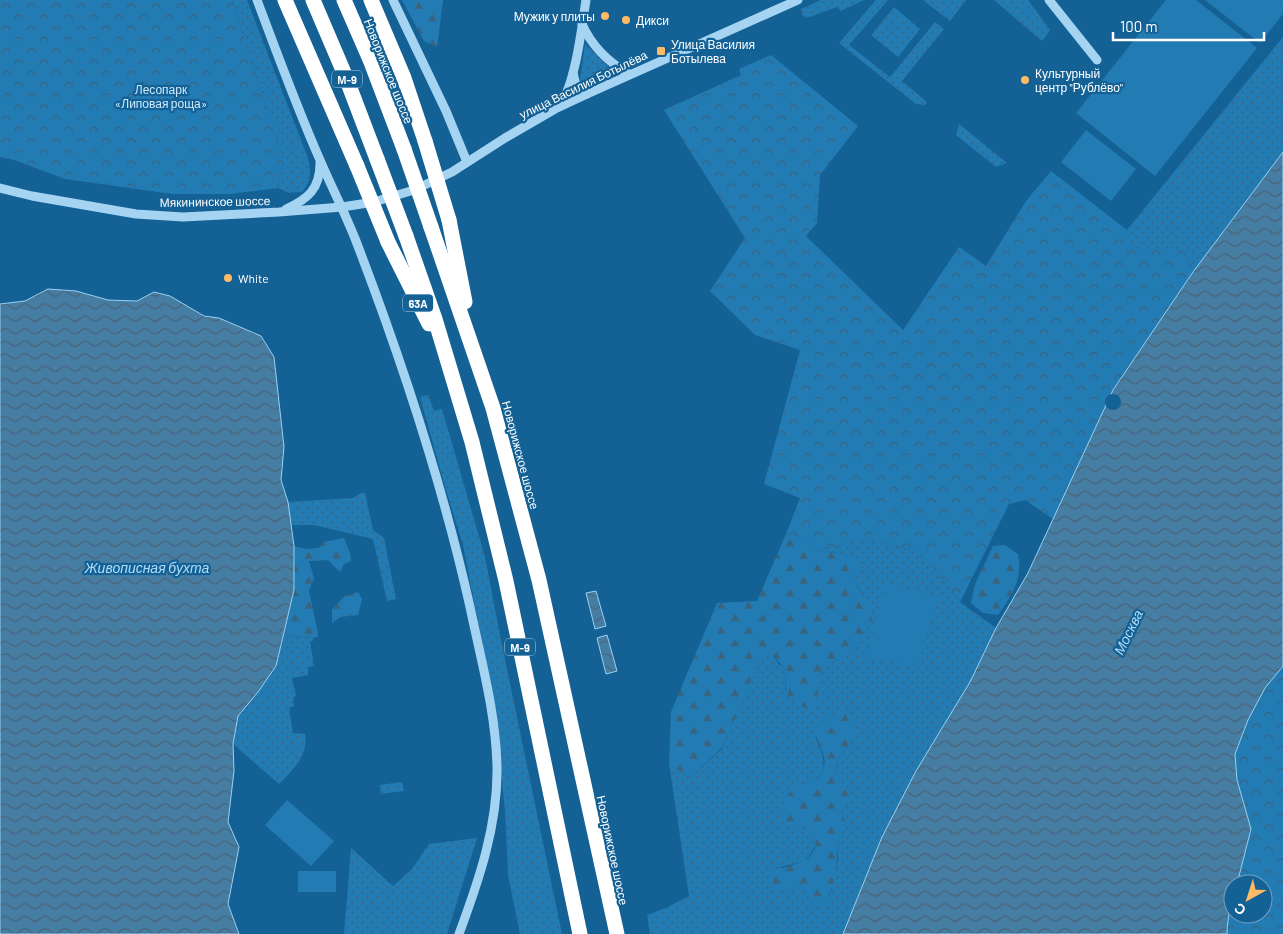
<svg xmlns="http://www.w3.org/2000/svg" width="1283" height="934" viewBox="0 0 1283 934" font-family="Barlow,sans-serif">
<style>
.grass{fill:url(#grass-dots);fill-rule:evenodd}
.forest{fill:url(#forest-firs)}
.park{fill:url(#park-crowns)}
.garden{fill:#237bb3}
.water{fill:url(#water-waves);stroke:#97d2f5}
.pier{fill:#146196}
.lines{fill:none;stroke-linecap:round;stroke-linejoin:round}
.minor{stroke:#a5d4f2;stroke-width:9}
.highway{stroke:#fff;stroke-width:15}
.highway-bridge{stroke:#fff;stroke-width:15}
.poi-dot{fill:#ffba66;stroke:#146196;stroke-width:2}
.labels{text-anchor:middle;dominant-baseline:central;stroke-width:4.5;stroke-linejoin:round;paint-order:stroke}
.shield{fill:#146196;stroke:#b8d0e0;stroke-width:1}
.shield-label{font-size:11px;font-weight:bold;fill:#fff}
.poi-label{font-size:12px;fill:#fff;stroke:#146196;text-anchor:start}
.street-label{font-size:12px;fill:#fff;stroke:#146196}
.park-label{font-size:12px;fill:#cceafd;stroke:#146196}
.water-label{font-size:14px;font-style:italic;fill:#b1ddf9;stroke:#146196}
</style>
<defs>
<pattern id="grass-dots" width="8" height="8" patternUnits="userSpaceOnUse" patternTransform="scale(1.25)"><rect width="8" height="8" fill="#237bb3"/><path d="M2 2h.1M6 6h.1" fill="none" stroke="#386480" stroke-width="1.8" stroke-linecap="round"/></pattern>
<pattern id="forest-firs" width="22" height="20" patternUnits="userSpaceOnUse" patternTransform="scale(1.25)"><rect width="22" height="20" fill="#237bb3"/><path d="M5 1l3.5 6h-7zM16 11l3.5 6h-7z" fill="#386480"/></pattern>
<pattern id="park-crowns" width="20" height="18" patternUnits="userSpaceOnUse" patternTransform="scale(1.25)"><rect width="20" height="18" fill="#237bb3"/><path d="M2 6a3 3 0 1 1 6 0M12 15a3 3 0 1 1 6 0" fill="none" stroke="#386480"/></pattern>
<pattern id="water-waves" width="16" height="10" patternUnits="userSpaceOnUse" patternTransform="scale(1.25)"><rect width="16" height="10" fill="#467da3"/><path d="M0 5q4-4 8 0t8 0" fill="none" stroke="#496478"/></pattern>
</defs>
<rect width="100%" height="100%" fill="#146196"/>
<!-- grass -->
<g class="grass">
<path d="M232,0H247L308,158C311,171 312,181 302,192L289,193L278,188L284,156L276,143L280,127L265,104Z"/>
<path d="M821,0H864L841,11L837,7L807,18L802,15L801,9Z"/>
<path d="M876,0H888L849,45L890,77L935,22L944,29L902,81L927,102L925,105L916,104L839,43Z"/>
<path d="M923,0H966L950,21Z"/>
<path d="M994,0H1028L1050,30L1042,41Z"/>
<path d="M894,7L920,29L898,57L871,35Z"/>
<path d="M1283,37V152L1193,272L1187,255L1173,246L1148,253L1131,244L1127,230Z"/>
<path d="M585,44L610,68L611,72C607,80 592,86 583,86L580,80Z"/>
<path d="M959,124L1007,163L996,167L956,135Z"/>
<path d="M428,395L434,411L442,409L485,557L501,640L562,934H520L508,875L505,810L500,766V737L463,545L446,490L420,397Z"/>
<path d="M361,493H365L373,530L384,538L396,599L387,601L373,539L314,525H291L288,502L353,498Z"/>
<path d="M863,538L893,544L917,553L928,561L960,602L996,628L970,682L916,771L882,837L843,934H650L647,915L666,908L689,896L669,763L690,778L722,749L728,732L740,709L760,654H772L778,663L786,670L785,690L816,702L823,664L844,658L857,650L861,634L872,623L863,594L854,582L851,555L819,550L838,546ZM815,736L846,748L839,758L835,770L848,802L842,812L845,824L840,835L838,846V859L830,895L813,905L801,885L781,867C799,862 809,863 816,843L812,833L803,827L796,787C831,778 827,764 815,736Z"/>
<path d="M318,633V637L313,638V641H310L314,666L308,667V675L292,678L296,696L293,697L294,706L289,708L293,733L305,734C309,755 293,770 279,784L233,744L238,715L258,692L276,666L283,637L313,636Z"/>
<path d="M402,782L404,791L381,794L380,785Z"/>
<path d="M477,838L447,934H344L351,848L393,886L412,869L429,844Z"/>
</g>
<!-- forest -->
<g class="forest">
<path d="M402,0H443L437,47L424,41Z"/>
<path d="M786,534L807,538L819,550L851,555L860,567L854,582L871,607L872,623L861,634L857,650L844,658L823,664L816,703L807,709C784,696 785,695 786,670L772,654H761L740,709L728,732L722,748L690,778L669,763L671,712L717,603L757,601Z"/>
<path d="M344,538L350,553L351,561L344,564L340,572L328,560L309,561L314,578L309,591L318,633L313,636L283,637L294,590V546L306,549L319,548L324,542Z"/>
<path d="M1005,545L1018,554C1023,580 1012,595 998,615L983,613L971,603L975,584L993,546Z"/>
<path d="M358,592L362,599L358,615L340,617L332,623V609L345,596Z"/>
<path d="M844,710L854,715L856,727L852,739L839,758L835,770L840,780L849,790L848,802L842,812C843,815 845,820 845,824C844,830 838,838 838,847C836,867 835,887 824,905H813L801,885L790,890L778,892L770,884V873C782,867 803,864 811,855C814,852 815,847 816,843C810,829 806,827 790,828C788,826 785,822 783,819C779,807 787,791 798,786C808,782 818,782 823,770C831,751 807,742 821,723C828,715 834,712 844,710Z"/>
</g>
<!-- park -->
<g class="park">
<path d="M0,0H232L265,104L280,127L276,143L284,156L278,188L230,194H172L65,179L14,160L0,157Z"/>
<path d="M771,55L858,126L820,175L817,223L806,236L903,330L959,247L986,266L1026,201L1051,171L1127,230L1131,244L1148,253L1173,246L1187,255L1193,272L1113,390L1053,519L1025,500L1009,504L960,602L928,561L917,553L893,544L863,538L838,546L819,550L807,538L786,534L800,498L764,484L800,350L755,335L710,291L745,238L664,110L741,75L739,69Z"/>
<path d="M1283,666V934H1227V922L1233,900V914H1263V884H1237L1251,829L1237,780L1235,754L1248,720L1265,688Z"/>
</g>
<!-- garden -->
<g class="garden">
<path d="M1166,0H1196L1257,48L1155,176L1076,113Z"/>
<path d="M1205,0H1283V14L1260,43Z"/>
<path d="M1086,130L1136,169L1111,201L1061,162Z"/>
<path d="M886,585L939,596L916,665L866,659Z"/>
<path d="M287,800L334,841L311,866L265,825Z"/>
<rect x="298" y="871" width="38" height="21"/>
</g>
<!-- water -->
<g class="water">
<path d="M1283,152V666L1265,688L1248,720L1235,754L1237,780L1251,829L1237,884H1233C1233,902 1227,916 1227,934H843L882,837L916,771L970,682L996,628L1028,573L1113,390L1193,272Z"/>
<path d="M48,289L76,291L108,300L137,301L154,292L170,296L204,316L219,318L261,336L274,357L284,447L281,480L288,502L294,546V590L276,666L258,692L238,716L233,744L234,771L228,822L239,847L228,904L239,934H0V304L25,301Z"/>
<path d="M596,591L606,626L595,629L586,593Z"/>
<path d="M607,635L617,671L606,674L597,638Z"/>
</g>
<!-- pier -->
<circle class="pier" cx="1113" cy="402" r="8"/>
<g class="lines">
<!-- minor -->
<g class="minor">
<path d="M257,0C277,53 297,108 320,160C332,188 345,213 356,241C402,361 442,482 470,607C481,660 496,713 497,767C498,825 479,880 459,934"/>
<path d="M393,0L446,111L467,162"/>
<path d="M1049,0L1097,60"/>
<path d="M582,24C592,47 608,62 629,74"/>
<path d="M573,73L576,85L587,94"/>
<path d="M557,107C575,92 582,24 586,0"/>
<path d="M0,188L32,196L136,214L183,217L279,212L342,207L374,202L414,190L452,172L505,138L555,109L587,94L798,0"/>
<path d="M286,209C308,199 320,189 320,163"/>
</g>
<!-- highway -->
<g class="highway">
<path d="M285,0L357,166"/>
<path d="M313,0L345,75L377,159"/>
<path d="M344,0L371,62L404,149"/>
<path d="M371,0L404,78L425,141"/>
<path d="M449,220L465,302"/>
<path d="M431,227L493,408L539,580L617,934"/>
<path d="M406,236L435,319L472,442L506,581L580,934"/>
<path d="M388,242L429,324"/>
</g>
<!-- highway-bridge -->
<g class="highway-bridge">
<path d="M425,141L449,220"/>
<path d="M404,149L431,227"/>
<path d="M377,159L406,236"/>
<path d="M357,166L388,242"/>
</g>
</g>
<!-- markers -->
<g class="poi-dot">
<circle cx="605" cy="16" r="5"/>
<circle cx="626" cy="20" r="5"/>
<rect x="656" y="46" width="10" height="10" rx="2.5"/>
<circle cx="1025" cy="80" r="5"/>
<circle cx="228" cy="278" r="5"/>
</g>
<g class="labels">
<!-- shield labels -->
<g class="shield">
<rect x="332" y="70.5" width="30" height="17" rx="4"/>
<rect x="403" y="294.5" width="30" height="17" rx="4"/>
<rect x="505" y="638.5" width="30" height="17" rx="4"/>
</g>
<g class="shield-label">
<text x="347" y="79">М-9</text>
<text x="418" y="303">63A</text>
<text x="520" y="647">М-9</text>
</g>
<!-- poi labels -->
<g class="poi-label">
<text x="595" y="16" text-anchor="end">Мужик у плиты</text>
<text x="636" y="20">Дикси</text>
<text x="671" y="44">Улица Василия<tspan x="671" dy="14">Ботылева</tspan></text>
<text x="1035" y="73">Культурный<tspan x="1035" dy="14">центр "Рублёво"</tspan></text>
<text x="238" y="278">White</text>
</g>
<!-- street labels -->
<g class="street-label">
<text transform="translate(389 71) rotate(68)">Новорижское шоссе</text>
<text transform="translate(583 84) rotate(-26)">улица Василия Ботылёва</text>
<text transform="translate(215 201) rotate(-1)">Мякининское шоссе</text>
<text transform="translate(521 455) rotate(75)">Новорижское шоссе</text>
<text transform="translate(613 850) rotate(78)">Новорижское шоссе</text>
</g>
<!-- park labels -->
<g class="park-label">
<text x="161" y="89">Лесопарк<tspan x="161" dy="14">«Липовая роща»</tspan></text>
</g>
<!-- water labels -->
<g class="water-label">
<text x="147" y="567">Живописная бухта</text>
<text transform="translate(1128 632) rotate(-64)">Москва</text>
</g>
</g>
<!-- north arrow -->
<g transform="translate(1248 899) rotate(219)"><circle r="24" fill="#146196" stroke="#72a0c0"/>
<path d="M0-4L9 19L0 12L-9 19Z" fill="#ffba66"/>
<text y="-8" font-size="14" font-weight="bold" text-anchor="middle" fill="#ffffff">С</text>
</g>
<!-- scale -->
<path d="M1113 32v8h151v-8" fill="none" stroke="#ffffff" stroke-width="2.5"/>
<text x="1120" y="32" font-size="15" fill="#ffffff" stroke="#146196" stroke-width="4" paint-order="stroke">100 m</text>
</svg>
